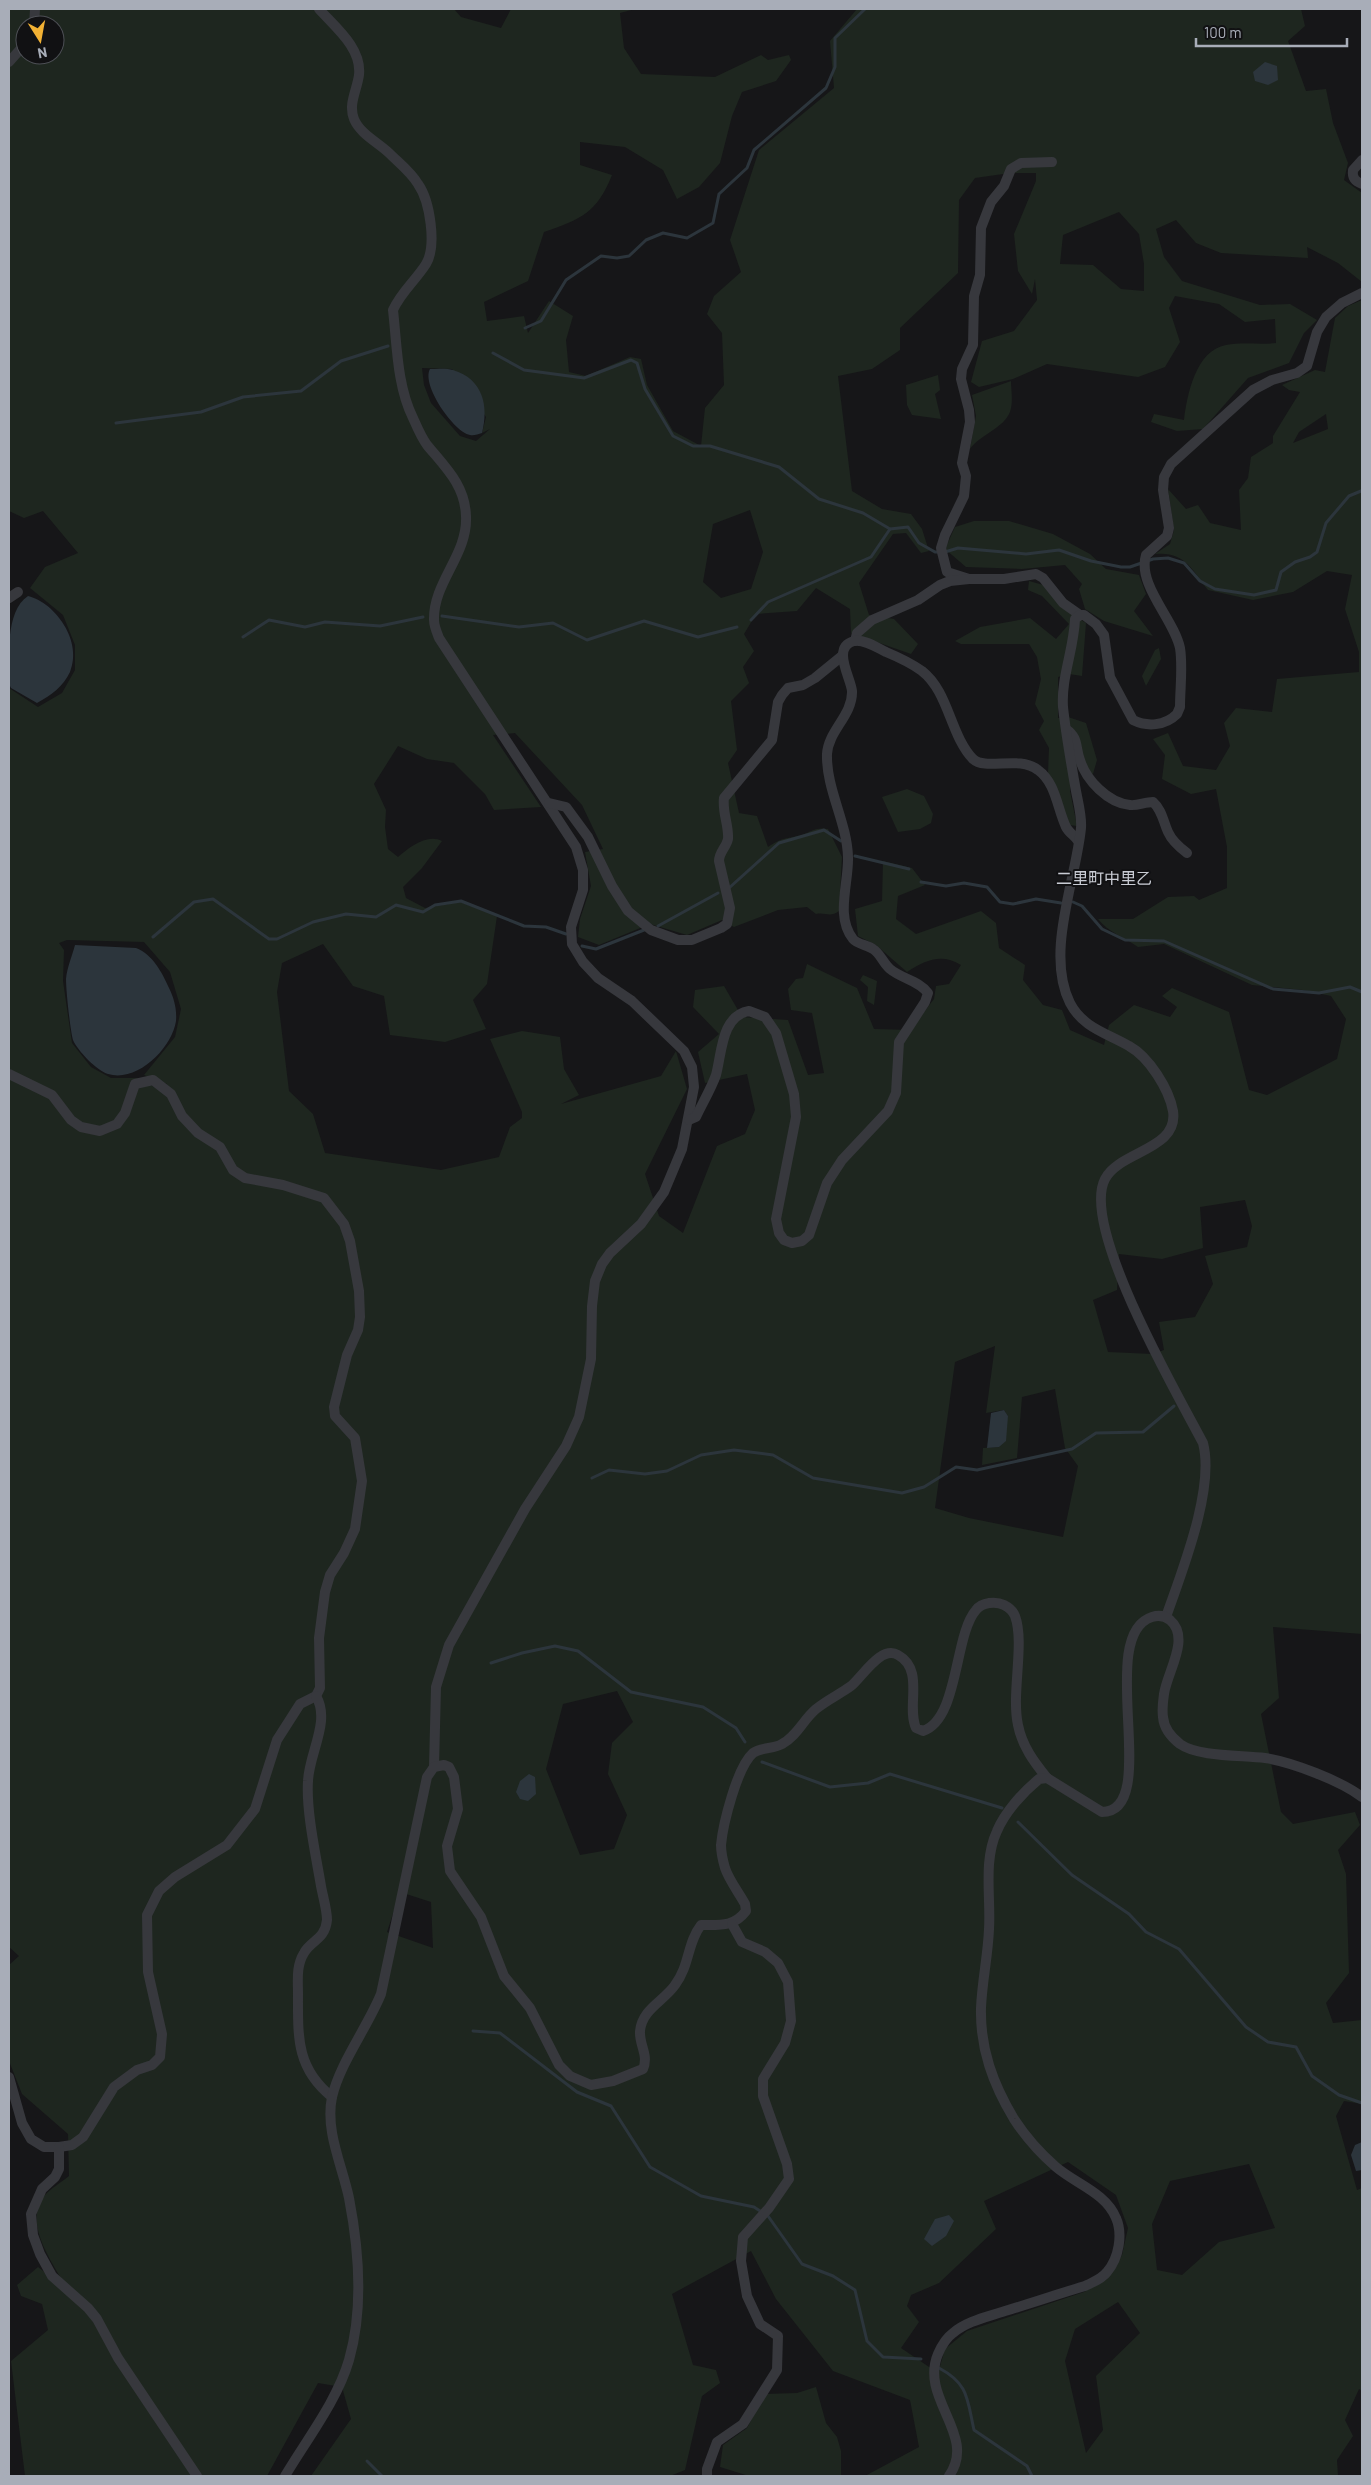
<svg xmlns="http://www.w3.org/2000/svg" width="1371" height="2485" viewBox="0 0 1371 2485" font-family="Barlow,'Noto Sans JP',sans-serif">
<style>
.green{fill:#1e261f;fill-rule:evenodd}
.water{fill:#2c353c}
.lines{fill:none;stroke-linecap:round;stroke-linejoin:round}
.stream{stroke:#2c353c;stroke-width:3}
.street{stroke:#37383d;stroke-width:10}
.labels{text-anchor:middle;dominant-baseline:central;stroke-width:4;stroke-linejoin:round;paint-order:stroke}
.quarter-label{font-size:16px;fill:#c9ccd4;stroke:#111113}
</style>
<rect width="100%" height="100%" fill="#161618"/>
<!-- green -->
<g class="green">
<path d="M9,9H454L461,17L501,28L511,9H635L620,13L624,48L641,74L715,77L761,55L768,60L789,55L791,60L776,81L742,92L732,116L720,163L699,187L677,199L663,170L625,147L580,142V165L612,175C597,213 581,219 544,232L528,281L484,302L487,321L524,316L528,333L549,301L573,316L566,340L569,372L586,376L630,357L641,359L647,385L673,431L701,446L705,408L724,385L722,333L707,314L714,296L741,272L730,240L759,150L834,88L830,41L857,9H1301L1305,26L1288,41L1306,91L1326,89L1333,123L1348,163L1344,180L1362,193V282L1338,263L1307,247L1308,258L1221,253L1196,243L1176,220L1156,229L1164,257L1182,281L1260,305L1290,304L1317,320L1304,333L1289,363L1248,378L1203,429L1177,431L1151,422L1154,414L1184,420C1187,395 1196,350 1226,345C1242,342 1260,345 1276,343L1275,319L1245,322L1219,304L1175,296L1169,308L1180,342L1165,367L1138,377L1047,364L1013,379L979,387L971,382L982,341L1014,331L1037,300L1035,279L1032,294L1018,271L1014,234L1036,181V173H1010L975,178L959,200L958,273L900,328V350L872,369L838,376L852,491L882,509L911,514L922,529L929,551L921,553L906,533L893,534L859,583L869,615L894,619L918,644L911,654L851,633L850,609L816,588L797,611L756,614L744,634L754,651L743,667L749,683L731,701L737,750L728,763L739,813L757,816L768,847C783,837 786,839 802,835C812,831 816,827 828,829L842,857L839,911C830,918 826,912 816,914L807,907L778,910L734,927L722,920L687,935L650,924L599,945L578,937L580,919L591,886L585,852L603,849L582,805L515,733L493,735L541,807L494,810L485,794L454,763L427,759L398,746L374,784L386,810L385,827L388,849L398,857C409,847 428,833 442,841L422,868L403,887L406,898L425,908L460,902L497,916L487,984L473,1000L486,1029L445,1042L390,1035L384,996L353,986L323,944L282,963L277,992L289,1091L313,1114L325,1153L441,1170L499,1157L510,1127L522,1118V1112L490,1039L522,1031L560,1037L564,1069L579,1095L561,1104L661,1076L676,1051L687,1089L645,1174L659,1216L683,1233L717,1146L745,1134L755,1110L747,1074L705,1083L698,1052L719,1034L693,1007L695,990L724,986L742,1017L788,1020L808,1075L824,1073L812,1013L791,1010L788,989L796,979L803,978L807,964L857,988L874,1029L910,1030L934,999L936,986L949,984L961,965C942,953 925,960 907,972L876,945L858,936L855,909L882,901L883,861L912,868L925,885L898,896L896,919L916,934L981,911L996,923L999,948L1025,965L1023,980L1043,1005L1062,1010L1070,1030L1104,1045L1109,1025L1134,1005L1170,1017L1177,1007L1162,996L1172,988L1229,1012L1249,1090L1267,1095L1337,1059L1346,1019L1331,996L1303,990L1252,985L1164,944L1138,947C1124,937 1108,932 1098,919H1133L1168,897L1194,896L1199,900L1227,888V847L1216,789L1191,794L1162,779L1165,755L1153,739L1168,733L1183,766L1216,770L1230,746L1224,723L1236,708L1272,712L1277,679L1359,672V652L1345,609L1352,575L1327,571L1293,592L1253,600L1208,590C1192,569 1184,551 1155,554L1170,544L1174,530L1168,489L1186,509L1198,505L1210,523L1241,530L1239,490L1248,478L1251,457L1273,443V436L1300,392L1289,390L1282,385L1315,370L1325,372L1335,318L1348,306L1362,300V1634L1273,1627L1279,1698L1261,1714L1281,1812L1293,1824L1355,1812L1360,1825L1338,1850L1346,1874L1349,1973L1326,2003L1333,2023L1362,2020V2104L1344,2101L1336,2116L1357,2190L1362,2188V2391L1359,2389L1345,2420L1353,2436L1337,2460L1338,2476H865L919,2447L910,2400L833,2371L776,2299L751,2251L672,2294L693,2365L716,2370L720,2383L702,2396L685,2470L670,2476H311L351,2419L342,2387L318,2383L267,2476H25L11,2361L48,2330L42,2304L21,2296L17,2285L38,2267L68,2290C54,2265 21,2222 45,2195C51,2188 62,2182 69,2176L68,2134L22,2094L9,2061V1965L19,1956L9,1947V688L38,707L62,693L75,670V645L63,615L30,588L45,567L78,553L43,511L24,518L9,511ZM25,25H55V55H25ZM1119,212L1139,234L1144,264V291L1121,289L1093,265L1060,264L1063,235ZM422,368L452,369L486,417L482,433L490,429L476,441L460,436L431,403L424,385ZM1326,414L1328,429L1293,443L1299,432ZM750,510L763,552L751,589L721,598L703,582L713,524ZM67,940L144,942L170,972L181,1009L175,1037L144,1075L167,1084L161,1090L137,1078H111L91,1067L72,1043L63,981L64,950L59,943ZM1245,1200L1252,1226L1247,1247L1205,1256L1213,1284L1195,1317L1159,1322L1164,1350L1153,1354L1108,1352L1093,1300L1117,1290L1119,1254L1162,1259L1203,1248L1200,1207ZM995,1346L986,1413L1004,1410L1008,1416L999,1447L983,1448L982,1465L1017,1458L1022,1397L1055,1389L1065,1448L1078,1466L1063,1537L969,1518L935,1508L955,1362ZM617,1691L633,1722L612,1743L608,1774L627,1815L614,1849L580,1855L546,1769L563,1704ZM400,1892L431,1902L433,1948L387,1932ZM1068,2162L1116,2195L1128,2228L1122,2255L1107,2279L1084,2292L967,2331L945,2349L938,2373L901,2348L919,2322L907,2306L911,2295L939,2283L996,2229L984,2201ZM1249,2164L1275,2228L1219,2242L1182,2275L1157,2270L1152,2224L1170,2181ZM1118,2302L1140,2333L1096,2376L1103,2430L1086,2453L1065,2361L1075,2329Z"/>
<path d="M938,375L940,390L935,394L941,419L912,415L907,405L906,385Z"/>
<path d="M1011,381C1011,389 1013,400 1011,408C1008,427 980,434 970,449L976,416L972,395Z"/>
<path d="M974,521H1009L1053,534L1090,554L1106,569L1139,575L1146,594L1134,611L1153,636L1104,621L1085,609L1079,589L1082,584L1065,565L1022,569L966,567L945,549L955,527Z"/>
<path d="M1029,581L1047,586L1061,607L1086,623L1082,676L1069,674L1058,677V718L1068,717L1086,723L1097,760L1093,774L1070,763V791L1077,826L1069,825L1048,773L1049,748L1039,730L1044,721L1035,704L1041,679L1037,657L1029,644H961L955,641L980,627L1030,618L1056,639L1069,624L1042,596L1028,590Z"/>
<path d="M1159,648L1161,659L1146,686L1142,676L1155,650Z"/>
<path d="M907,789L924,796L933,814L931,823L920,829L898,832L882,797Z"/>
<path d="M863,975L877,981L874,1005L867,1001L868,987L860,980Z"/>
<path d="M816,2387L826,2423L837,2437L841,2451V2476H749L720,2467L723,2445L747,2428L765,2394L797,2393Z"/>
</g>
<!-- water -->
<g class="water">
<path d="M1265,62L1277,66L1278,80L1268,85L1255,81L1253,72Z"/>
<path d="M430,369C437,369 447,368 453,370C483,379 489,406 482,433C478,434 474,436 470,435C454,432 421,385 430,369Z"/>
<path d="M28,596C56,603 83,642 70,672C63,687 51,695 37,703L11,688L9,684C9,659 5,611 28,596Z"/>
<path d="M75,945L136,948C152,954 162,972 169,988C174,998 177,1009 176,1021C172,1048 137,1083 108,1074C97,1071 77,1050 73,1040C70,1029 66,990 66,979C67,968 72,956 75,945Z"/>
<path d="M1004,1410L1008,1416L1006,1441L999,1447L987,1448L991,1413Z"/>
<path d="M529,1774L535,1777L536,1794L528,1801L520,1799L516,1792L520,1781Z"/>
<path d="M1362,2142V2170L1356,2171L1351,2155L1355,2145Z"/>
<path d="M949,2215L954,2221L946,2236L932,2246L924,2239L935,2219Z"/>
</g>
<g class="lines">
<!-- stream -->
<g class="stream">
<path d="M525,328L541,321L566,280L601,256L617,258L629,256L646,240L663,233L687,238L713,223L719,194L747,168L754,150L826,88L835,67V38L865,9"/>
<path d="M493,353L524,370L584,378L631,360L637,363L645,389L673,436L693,446H710L779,467L819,499L863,513L890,529L908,527L919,543L935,552H945L958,548L1026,554L1059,550L1091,561L1121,567H1130L1153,559L1168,558L1184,563L1200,581L1215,589L1254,595L1276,590L1281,572L1295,562L1310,557L1317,552L1326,523L1349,496L1361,491"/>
<path d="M116,423L201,412L243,397L301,391L341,361L388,346"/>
<path d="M442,616L519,627L553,623L587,640L644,621L698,637L737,627"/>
<path d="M751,620L768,602L871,557L890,529"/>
<path d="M243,637L269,620L305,627L325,622L380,626L423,617"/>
<path d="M855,856L909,869"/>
<path d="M921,882L946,886L964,883L987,887L1000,902L1013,904L1036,899L1061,903"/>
<path d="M729,888L779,843L824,830L841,841"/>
<path d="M1073,902L1082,906L1102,929L1125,940L1164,941L1273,989L1319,993L1350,987L1362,992"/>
<path d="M658,926L718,893"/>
<path d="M153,937L194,902L213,899L269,939H277L313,922L346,914L376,917L396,905L423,912L435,905L461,901L524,926L546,927L566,934"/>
<path d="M582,946L596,949L644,930"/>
<path d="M592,1478L609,1470L645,1474L667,1471L701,1455L734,1450L773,1455L813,1478L902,1493L924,1487L956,1467L977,1470L1072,1449L1096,1433L1143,1432L1174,1406"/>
<path d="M491,1663L522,1653L555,1646L578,1651L631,1692L703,1707L736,1728L745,1742"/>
<path d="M762,1762L830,1787L868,1783L890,1774L1002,1808"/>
<path d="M1018,1822L1072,1875L1129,1914L1146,1932L1179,1949L1246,2027L1268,2042L1296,2047L1312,2076L1339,2095L1362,2103"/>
<path d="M473,2031L500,2033L577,2092L611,2106L650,2167L701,2196L754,2207L768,2216L802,2264L833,2276L855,2290L867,2341L883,2357L921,2359"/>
<path d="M939,2368C969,2384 967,2399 974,2430L1027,2466L1032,2476"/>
<path d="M367,2461L382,2476"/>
</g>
<!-- street -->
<g class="street">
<path d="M319,9C335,27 362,48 359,75C357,90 348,104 354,119C360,134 379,143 389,153C399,163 411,172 418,184C430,201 437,246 426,264C416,280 401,292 393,310C397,345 397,386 413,418C417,427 421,437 427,445C445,467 465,485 466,516C468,555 433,582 434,620C434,626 437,633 439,638L576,847L583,870V890L571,927L572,944L583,962L598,978L632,1001L684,1051L692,1067L694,1087L682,1149L664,1192L641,1224L610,1253L602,1264L595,1281L592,1306L591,1359L579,1417L566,1446L525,1509L449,1645L436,1687L434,1767"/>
<path d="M34,25L35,9"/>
<path d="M9,62L25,44"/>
<path d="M1362,160L1353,170C1352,178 1355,181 1362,184"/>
<path d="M969,579L947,572L941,548L945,535L964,496L966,476L962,463L970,422L969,410L961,379L962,369L973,345L974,296L980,275L981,228L991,202L1004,186L1011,169L1021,163L1052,162"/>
<path d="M9,598L18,592"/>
<path d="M855,641L857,633L872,620L918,600L940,585L950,581L969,579H1004L1036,574L1043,578L1063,603L1080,615"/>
<path d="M1066,729C1079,738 1075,747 1080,760C1086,780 1108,803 1130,805C1137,806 1145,802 1153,802C1162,810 1163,821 1168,832C1172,841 1179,847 1187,853"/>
<path d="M549,803L566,807L588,837L612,886L628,911L651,930L678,940H692L721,928L727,924L730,908L719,861C719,852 726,848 728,839C729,825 722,812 724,798L772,740L778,702L782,695L788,688L803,685L815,678L842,656"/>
<path d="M9,1074L52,1095L71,1120L81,1127L100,1131L117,1124L125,1113L135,1084L153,1080L171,1094L182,1116L198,1133L220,1147L233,1170L245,1178L283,1185L324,1198L344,1224L350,1241L359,1291L360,1317L358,1330L347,1355L334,1407L335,1416L355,1438L362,1481L355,1529L344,1553L330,1575L325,1592L319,1638L320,1688L316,1696L300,1704L277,1740L255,1809L227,1845L175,1877L159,1891L147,1915L148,1972L162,2034L160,2057L152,2065L137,2070L114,2087L83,2137L72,2145L59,2147H44L31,2139L22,2123L9,2077"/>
<path d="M689,1120L696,1117C702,1104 711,1089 716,1075C722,1053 721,1016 749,1011L765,1017L776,1033L794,1094L796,1117L776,1219L779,1233L784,1240L792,1243L802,1241L809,1235L827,1183L842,1160L888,1111L896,1093L899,1042L925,1002L928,993C918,980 902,979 890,969C883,963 880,953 873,949C867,945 857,944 853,939C835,917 849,882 848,857C847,822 826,789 827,754C828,731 853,715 852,691C851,678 831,647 854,641C864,639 876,647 886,652C898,657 911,663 922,671C949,692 950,735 973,759C986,771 1019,755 1038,770C1056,783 1057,808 1066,827C1069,833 1075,836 1078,841"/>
<path d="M1166,1617C1182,1571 1215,1489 1203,1443C1178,1395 1080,1227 1105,1179C1119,1151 1179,1150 1173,1111C1169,1089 1149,1057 1129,1046C1107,1033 1083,1028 1070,1003C1045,953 1076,880 1081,828C1082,816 1078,802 1076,791C1071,763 1066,735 1063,707C1061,677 1074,649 1075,619L1080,615H1084L1096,624L1104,635L1110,677L1133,720C1147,727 1165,726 1177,714L1180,707C1180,688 1183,667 1180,648C1174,619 1137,585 1146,555L1167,536L1169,528L1163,490L1164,477L1171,464L1253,390L1272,380L1297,373L1307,366L1317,332L1326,317L1342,303L1362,293"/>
<path d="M316,1696C331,1721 309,1753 308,1781C306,1811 316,1856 321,1886C323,1897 327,1910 327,1920C325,1940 311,1940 304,1953C296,1966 298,1980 298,1994C298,2037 296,2068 332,2097"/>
<path d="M59,2147V2169L55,2177L42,2189L31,2214L33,2235L40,2254L52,2276L88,2308L97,2319L118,2358L197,2476"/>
<path d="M285,2476C307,2439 337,2401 349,2360C364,2308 359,2250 349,2198C342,2165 325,2131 332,2097C340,2063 367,2028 381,1994L427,1777L434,1767L444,1765L449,1767L454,1777L458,1809L447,1846L450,1871L481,1917L504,1976L530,2008L559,2065L570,2076L591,2085L613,2081L643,2069C649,2055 639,2045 640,2031C642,2009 664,2001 675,1985C690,1965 687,1943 701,1925C720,1925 734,1927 746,1911L745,1904C739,1893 729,1880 725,1868C723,1861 721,1852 721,1845C723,1824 737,1767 753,1753C761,1747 774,1749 782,1744C797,1736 803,1720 816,1709C827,1700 840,1694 851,1686C863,1676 881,1645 898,1655C925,1670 906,1706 916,1728L923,1731C959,1719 954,1635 976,1610C982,1602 996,1601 1004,1605C1008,1607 1013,1611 1015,1616C1025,1643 1011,1694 1018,1725C1022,1746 1034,1762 1047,1778"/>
<path d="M707,2476V2469L717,2442L743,2424L777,2370L778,2336L760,2324L747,2296L741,2261L743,2237L769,2208L789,2179L787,2164L763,2096V2079L785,2043L791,2021L788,1982L778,1963L765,1952L742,1942L732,1924"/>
<path d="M949,2476C978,2435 919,2399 938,2354C941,2347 946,2338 953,2333C967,2321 987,2317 1005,2311C1032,2303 1058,2294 1085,2286C1093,2282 1102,2279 1107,2272C1119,2258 1123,2234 1116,2218C1106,2193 1076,2184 1056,2167C1041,2154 1025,2136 1014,2119C993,2084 980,2049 981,2008C982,1982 988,1955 989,1929C991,1897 983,1861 997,1831C1005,1812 1023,1792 1039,1779L1047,1778L1102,1812C1163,1812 1094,1635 1152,1617C1158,1615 1165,1616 1170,1620C1191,1638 1167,1672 1164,1694C1163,1701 1162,1710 1163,1717C1164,1729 1171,1737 1180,1744C1198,1757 1242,1755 1265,1758C1292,1762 1341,1781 1362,1797"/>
</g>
</g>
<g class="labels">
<!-- quarter labels -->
<g class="quarter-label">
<text x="1104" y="877">二里町中里乙</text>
</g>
</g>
<!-- border -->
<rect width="1371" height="2485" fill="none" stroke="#a8adb8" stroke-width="20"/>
<!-- north arrow -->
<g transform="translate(40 40) rotate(169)"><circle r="24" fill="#111113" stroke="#4d4f55"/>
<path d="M0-4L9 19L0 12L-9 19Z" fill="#f2b134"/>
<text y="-8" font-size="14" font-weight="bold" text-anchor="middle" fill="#a8adb8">N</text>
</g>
<!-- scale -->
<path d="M1196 38v8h151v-8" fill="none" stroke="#a8adb8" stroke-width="2.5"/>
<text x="1204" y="38" font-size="15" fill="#a8adb8" stroke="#111113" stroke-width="4" paint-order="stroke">100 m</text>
</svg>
